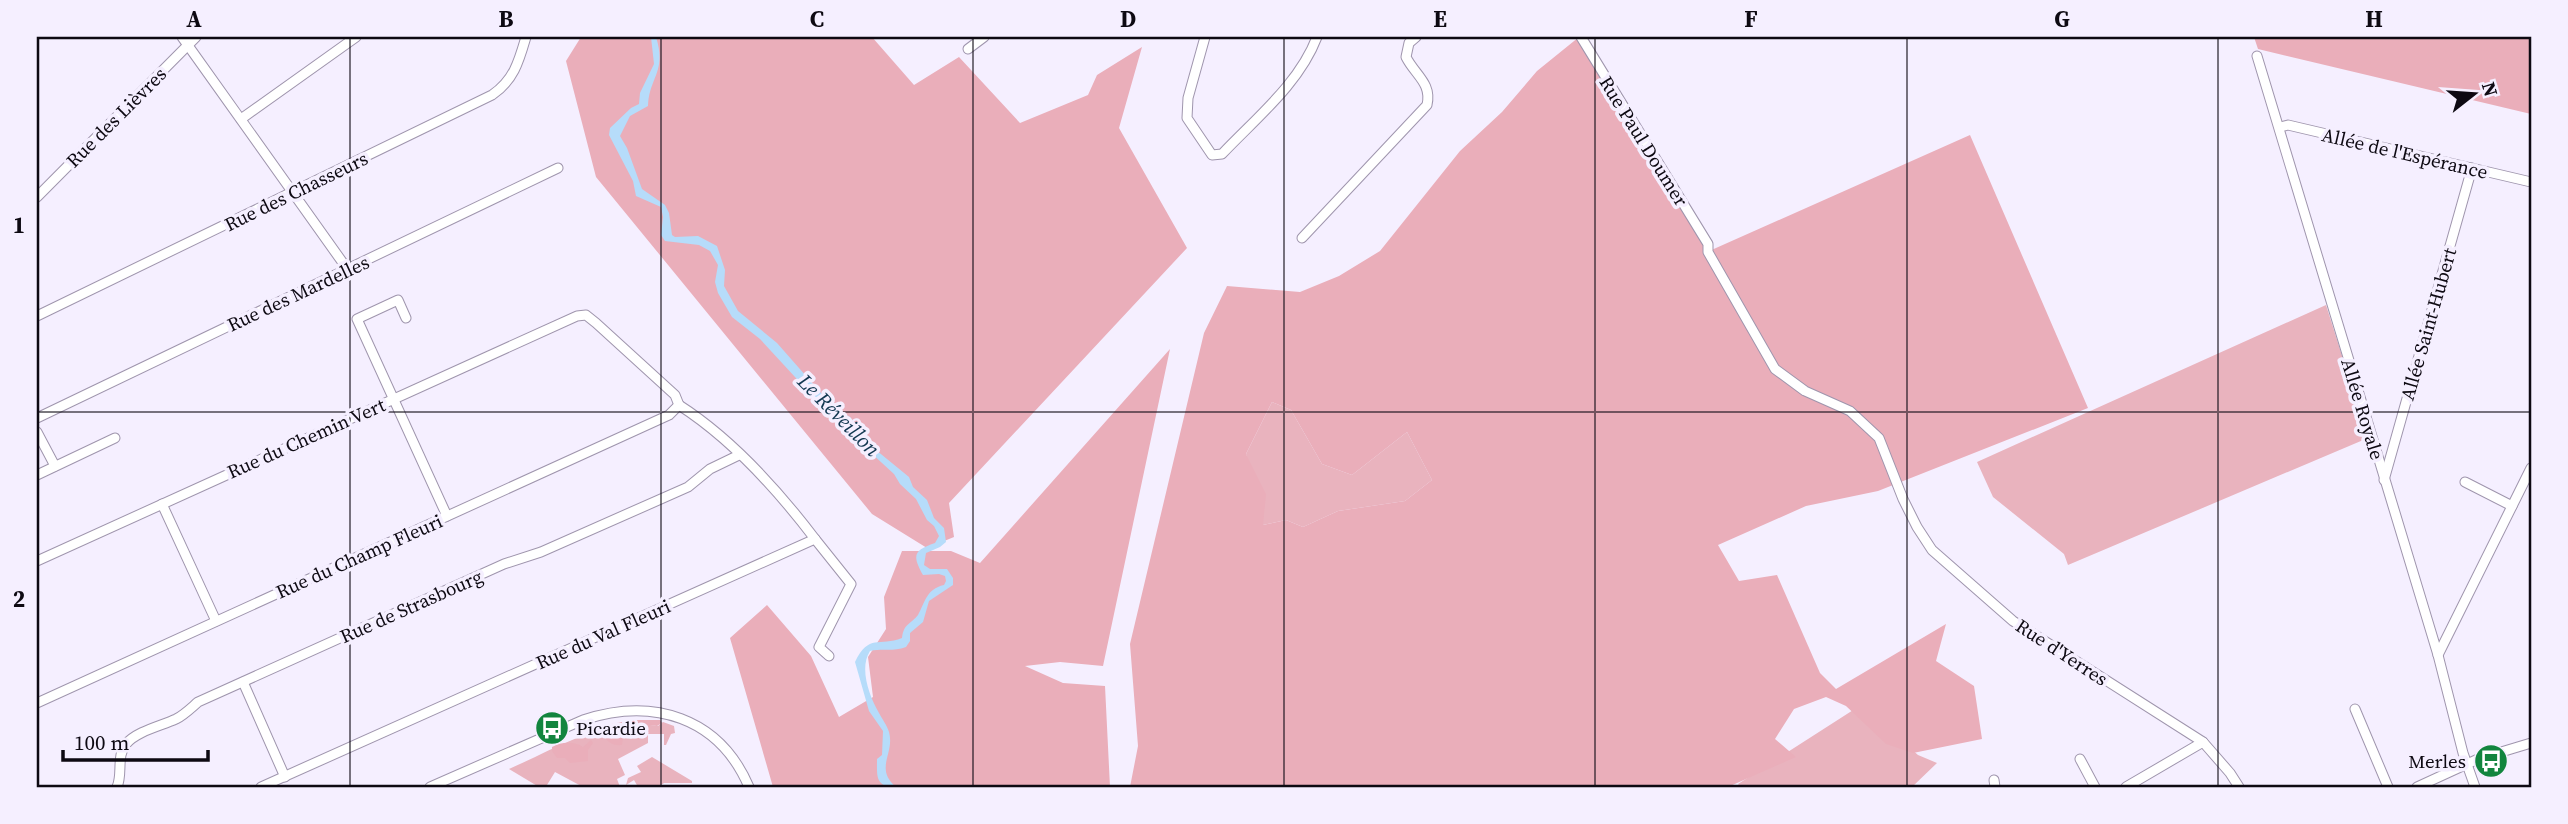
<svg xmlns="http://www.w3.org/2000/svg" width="2568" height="824" viewBox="0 0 2568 824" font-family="'Source Serif 4',serif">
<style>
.green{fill:#e9b3be}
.forest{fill:#eaaeba;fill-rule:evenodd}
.water{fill:#b6dcfa}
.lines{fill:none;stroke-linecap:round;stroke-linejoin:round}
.minor-casing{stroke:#9f95ad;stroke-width:11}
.minor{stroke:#fff;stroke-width:9}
.grid{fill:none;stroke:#0d0912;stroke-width:2;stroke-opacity:0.55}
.labels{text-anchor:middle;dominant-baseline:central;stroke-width:7;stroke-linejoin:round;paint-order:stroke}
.street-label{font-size:19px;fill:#0d0912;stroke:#f5efff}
.poi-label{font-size:19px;fill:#0d0912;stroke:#f5efff;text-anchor:start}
.water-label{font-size:21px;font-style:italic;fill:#123750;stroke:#f5efff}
.neatline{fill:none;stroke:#0d0912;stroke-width:2.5}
.grid-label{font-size:23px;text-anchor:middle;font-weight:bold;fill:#0d0912}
</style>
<rect width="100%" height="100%" fill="#f5efff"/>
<!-- green -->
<g class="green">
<path d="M2326,305L2368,438L2068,565L2064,554L1993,497L1977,462Z"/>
<path d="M1272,402L1291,410L1322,464L1352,475L1407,432L1432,480L1405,501L1338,511L1303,527L1286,520L1263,525L1246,454Z"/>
<path d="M1861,705L1918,755L1937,763L1912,787H1740L1738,784Z"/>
<path d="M663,722L674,726L675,733L671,734L666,745H664V734H648V743L618,759L625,775L617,779L620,787H583L555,772L547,785L550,787H539L509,769C555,749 606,716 658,726Z"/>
<path d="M652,757L692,781V783H664L661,785L662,787H638L634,780L626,785L628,778L641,772L637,766Z"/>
</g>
<!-- forest -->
<g class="forest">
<path d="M581,37H872L914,85L959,57L1020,123L1088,95L1097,75L1142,47L1119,128L1187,248L949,503L954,537L927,548L872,514L596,177L566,61Z"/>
<path d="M1579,37H1585L1707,252L1970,135L2088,408L1878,491L1806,506L1718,545L1739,581L1777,575L1820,673L1836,689L1946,624L1936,661L1974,686L1982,739L1913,753L1886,744L1846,706L1826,697L1794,709L1775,739L1796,757L1728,787H1130L1138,746L1130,644L1204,333L1227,286L1300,292L1339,276L1380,251L1460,151L1502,112L1537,71ZM1272,402L1291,410L1322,464L1352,475L1407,432L1432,480L1405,501L1338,511L1303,527L1286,520L1263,525L1266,494L1246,454Z"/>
<path d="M2254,37H2531V114L2258,49Z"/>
<path d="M1170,349L1103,666L1060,662L1025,666L1063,683L1105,686L1110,787H773L730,638L767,605L811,656L839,717L873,697L868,657L886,629L884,597L902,551H951L980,563Z"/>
<path d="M660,720L662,723L657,726L650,725L647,730L642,728L637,733L627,734L623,738L622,745C612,746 608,742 603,735L606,725L633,720Z"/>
<path d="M591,740L593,743L588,750V761L570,763L565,758H557L552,751V747C561,742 574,741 583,747Z"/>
</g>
<!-- water -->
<path class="water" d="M651,37H656C667,72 649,77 648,106L630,116L620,136L627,148L642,189L665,205L669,213L672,235L675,237L698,236L717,246L725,270L724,286L738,311L777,343L828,401L840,412L850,417L863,434L868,436L876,450L909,477L913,487L927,500L934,518L944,528L946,542L940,547L926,553L924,565L930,569H947L953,578V585L929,601L923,622L910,633V641L906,647C893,652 883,648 870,651C859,668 869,696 879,713C882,719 887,725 889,732C895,754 874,768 896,787C875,787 877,776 877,759L882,755L883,731L869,711L855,662C869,633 879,647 902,638C904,623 910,625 918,615C925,603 926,589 944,585L946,581L945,576L939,574L923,575C911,554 915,550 935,543L939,536L934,526L927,520L916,499L900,484L894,474L845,429L821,411L807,390L760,339L732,317L718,293L715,282L718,265L710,251L699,245L665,241L661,235L663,217L661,207L636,196L633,181L609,135L610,128L631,108L639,104L640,93L654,64Z"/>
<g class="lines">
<!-- minor casing -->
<g class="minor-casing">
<g id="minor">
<path d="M182,37L348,270"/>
<path d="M1205,37L1188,98L1187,118L1212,155L1222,154C1256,118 1299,84 1317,37"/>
<path d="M1581,37L1708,244V252L1775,369L1805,391L1850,411L1879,438L1903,499L1917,527L1932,550L2013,621L2203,742L2230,773L2239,787"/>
<path d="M968,49L984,37"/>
<path d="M2257,56L2438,655L2463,753L2475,787"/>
<path d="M241,119L356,37"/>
<path d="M2280,127L2288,125L2531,182"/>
<path d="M37,197L196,37"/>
<path d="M1302,238L1427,105C1432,83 1415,75 1406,57L1409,43L1416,37"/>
<path d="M37,316L492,95C514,80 519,61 526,37"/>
<path d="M406,318L398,300L357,319L447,516"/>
<path d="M679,405C732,439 777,489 815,539"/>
<path d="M37,418L558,168"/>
<path d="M37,432L55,466"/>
<path d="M37,475L115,438"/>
<path d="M2384,480L2472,168"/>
<path d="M2465,482L2512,506"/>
<path d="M162,504L216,621"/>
<path d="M37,561L577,316L586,315L596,323L675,395L679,405"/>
<path d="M2438,655L2531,468"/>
<path d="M243,682L285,777"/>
<path d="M37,703L669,415L679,405"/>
<path d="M2355,709L2388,787"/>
<path d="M2080,759L2095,787"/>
<path d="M1994,780L1995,787"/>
<path d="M117,787C123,774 116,756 126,744C137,731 161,726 176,719C184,715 191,708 198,702L504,564L541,552L688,487L710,469L739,455"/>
<path d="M261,787L815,539L851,584L819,647L829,656"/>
<path d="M430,787L583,720C653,697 719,717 749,787"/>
<path d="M2126,787L2203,742"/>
<path d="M2417,787L2478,759L2531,743"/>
</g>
</g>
<!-- minor -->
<use href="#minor" class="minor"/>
</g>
<!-- grid -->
<path class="grid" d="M350,37V787M661,37V787M973,37V787M1284,37V787M1595,37V787M1907,37V787M2218,37V787M37,412H2531"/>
<!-- icons -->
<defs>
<g id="bus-disc" transform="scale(1.75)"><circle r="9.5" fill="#12853e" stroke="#f5efff"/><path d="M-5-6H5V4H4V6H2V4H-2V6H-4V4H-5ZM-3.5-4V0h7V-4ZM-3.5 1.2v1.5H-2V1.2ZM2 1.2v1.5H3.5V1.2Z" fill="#fff"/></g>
</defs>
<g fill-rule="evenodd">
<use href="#bus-disc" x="552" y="728"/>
<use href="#bus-disc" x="2491" y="761"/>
</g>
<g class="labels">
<!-- street labels -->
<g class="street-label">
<text transform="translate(116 117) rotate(-45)">Rue des Lièvres</text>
<text transform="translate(1644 141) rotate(58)">Rue Paul Doumer</text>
<text transform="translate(2405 153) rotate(13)">Allée de l'Espérance</text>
<text transform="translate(296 191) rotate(-26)">Rue des Chasseurs</text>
<text transform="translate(298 293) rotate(-25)">Rue des Mardelles</text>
<text transform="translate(2428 324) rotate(-74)">Allée Saint-Hubert</text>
<text transform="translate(2363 409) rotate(73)">Allée Royale</text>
<text transform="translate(306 438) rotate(-24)">Rue du Chemin Vert</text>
<text transform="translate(359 556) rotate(-24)">Rue du Champ Fleuri</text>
<text transform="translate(411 606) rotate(-24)">Rue de Strasbourg</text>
<text transform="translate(603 634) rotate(-24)">Rue du Val Fleuri</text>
<text transform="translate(2062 652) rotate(33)">Rue d'Yerres</text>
</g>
<!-- poi labels -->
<g class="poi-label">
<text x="576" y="728">Picardie</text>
<text x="2466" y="761" text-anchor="end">Merles</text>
</g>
<!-- water labels -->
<g class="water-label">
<text transform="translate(839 415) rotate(45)">Le Réveillon</text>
</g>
</g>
<!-- border -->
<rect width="2568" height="824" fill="none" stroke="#f5efff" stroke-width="77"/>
<!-- north arrow -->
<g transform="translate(2474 94) rotate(73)" stroke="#f5efff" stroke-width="5" paint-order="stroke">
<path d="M0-5L12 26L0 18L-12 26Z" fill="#0d0912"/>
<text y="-10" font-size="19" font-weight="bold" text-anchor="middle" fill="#0d0912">N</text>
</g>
<!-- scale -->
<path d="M63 750v10h145v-10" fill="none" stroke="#0d0912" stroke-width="3.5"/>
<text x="74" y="750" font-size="21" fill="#0d0912" stroke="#f5efff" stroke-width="5" paint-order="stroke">100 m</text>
<rect x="38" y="38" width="2492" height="748" class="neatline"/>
<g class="grid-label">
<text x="194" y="27">A</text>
<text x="506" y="27">B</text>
<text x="817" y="27">C</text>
<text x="1128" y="27">D</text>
<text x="1440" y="27">E</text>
<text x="1751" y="27">F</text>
<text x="2062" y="27">G</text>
<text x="2374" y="27">H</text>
<text x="19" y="233">1</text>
<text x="19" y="607">2</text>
</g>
</svg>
